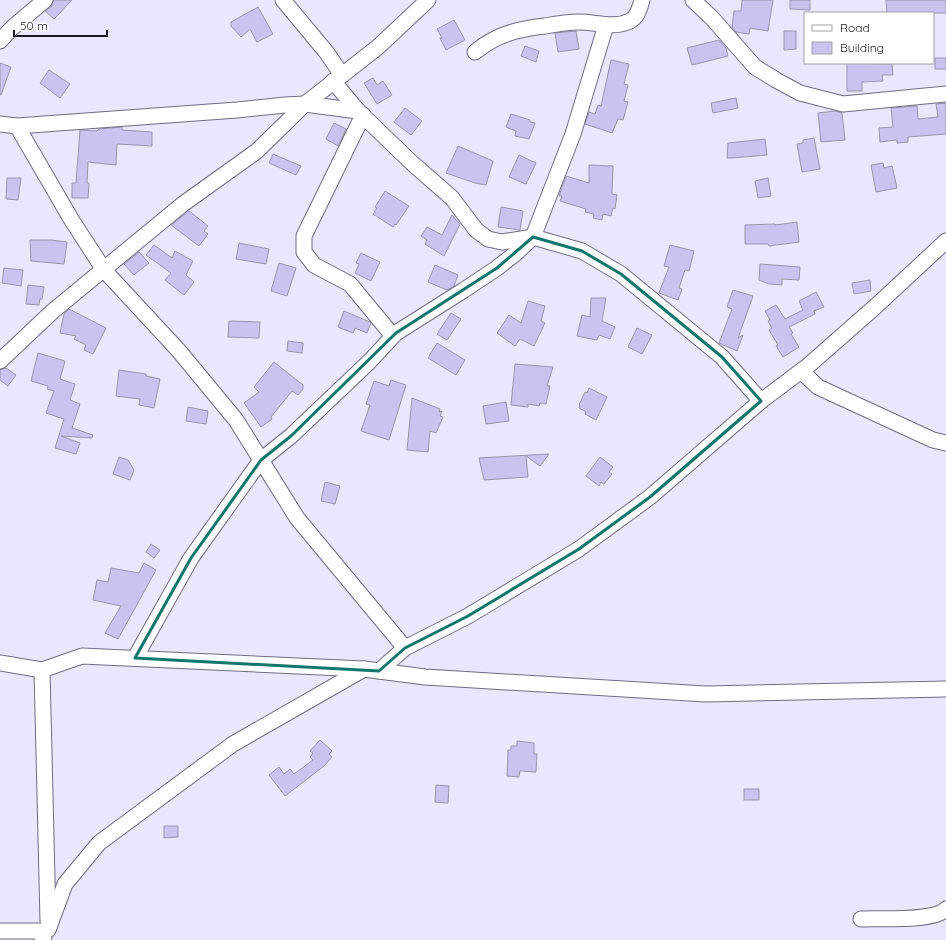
<svg xmlns="http://www.w3.org/2000/svg" width="946" height="940" viewBox="0 0 946 940" font-family="Quicksand,sans-serif">
<style>
.building{fill:#cac3f0;stroke:#9895ab}
.lines{fill:none;stroke-linecap:round;stroke-linejoin:round}
.minor-casing{stroke:#6f6c81;stroke-width:17}
.minor{stroke:#fff;stroke-width:15}
.marked{fill:none;stroke:#0f766e;stroke-width:3;stroke-linejoin:round}
</style>
<rect width="100%" height="100%" fill="#eae6fe"/>
<!-- building -->
<g class="building">
<path d="M54,0H72L54,19L45,11L51,7Z"/>
<path d="M742,0H773L768,31L750,28L749,34L736,32L732,27L734,11H741Z"/>
<path d="M790,0H810V10L790,9Z"/>
<path d="M886,0H946V13H887Z"/>
<path d="M258,7L273,34L257,42L250,29L241,37L231,26V22Z"/>
<path d="M454,20L465,40L446,50L440,38H442L437,29Z"/>
<path d="M576,31L579,49L558,52L555,33Z"/>
<path d="M784,31H796V49L784,50Z"/>
<path d="M719,40L726,48L728,56L692,65L687,48Z"/>
<path d="M525,46L539,51L536,62L521,56Z"/>
<rect x="935" y="58" width="11" height="11"/>
<path d="M611,60L629,64L624,84L628,85L624,101L628,102L623,120L618,119L612,133L585,124L589,112L595,114L598,105L601,106Z"/>
<path d="M0,63L11,67L1,95H0Z"/>
<path d="M847,63L892,64L893,75H882L883,81L862,82V91H847Z"/>
<path d="M49,70L70,84L60,98L40,83Z"/>
<path d="M373,78L377,85L383,81L392,95L377,104L364,83Z"/>
<path d="M736,98L738,108L713,113L711,103Z"/>
<path d="M946,103V134L908,137V142L897,143V140L880,142L879,128L893,127L891,108L917,106L918,119L938,117L936,104Z"/>
<path d="M405,108L422,121L411,135L394,122Z"/>
<path d="M835,111L842,113L845,140L821,142L818,113Z"/>
<path d="M511,114L530,120V122L535,123L529,139L515,136L516,131L506,127Z"/>
<path d="M334,123L346,129L338,146L326,139Z"/>
<path d="M122,127V130L152,132V146L117,144L116,165L88,162L87,183H89L88,198H72V183H76L80,130L97,131L99,129Z"/>
<path d="M814,138L820,169L802,172L797,144L803,143V140Z"/>
<path d="M765,139L767,155L733,158H727L728,143Z"/>
<path d="M458,146L493,161L486,185L475,183L446,173Z"/>
<path d="M273,154L301,166L296,175L269,163Z"/>
<path d="M519,155L536,163L526,184L509,177Z"/>
<path d="M883,163L884,168L892,166L897,188L876,192L871,165Z"/>
<path d="M589,165L613,166L612,194L617,195L615,209L613,208L611,216L603,214L602,220L593,218L594,214L585,212L586,209L560,201L562,196H559L566,176L589,183Z"/>
<path d="M7,178H21L18,200L6,199Z"/>
<path d="M768,178L771,196L758,198L755,181Z"/>
<path d="M385,191L409,206L396,225L395,224L393,227L373,214L377,208L375,207Z"/>
<path d="M501,207L523,211L520,230L498,227Z"/>
<path d="M189,211L208,226L204,231L208,234L199,246L171,225Z"/>
<path d="M452,215L460,224L444,256L425,244L427,240L421,236L427,227L442,235Z"/>
<path d="M797,222L799,242L769,246L768,244H745V225L775,224V225Z"/>
<path d="M30,240H51L67,242L64,264L31,261Z"/>
<path d="M239,243L269,249L266,264L236,259Z"/>
<path d="M154,245L172,258L175,251L193,261L186,275L194,282L184,295L165,280L171,273L146,255Z"/>
<path d="M670,245L694,251L689,271L685,270L679,288L682,289L678,300L659,293L669,267L664,266Z"/>
<path d="M139,252L149,263L134,275L124,264Z"/>
<path d="M361,253L380,262L371,281L355,273L359,264L356,263Z"/>
<path d="M279,263L296,268L287,296L271,291Z"/>
<path d="M760,264L800,267L799,280L782,279V285L769,284L759,280Z"/>
<path d="M435,265L458,275L454,286L447,290L428,282Z"/>
<path d="M4,268L23,270L21,286L2,283Z"/>
<path d="M870,280L871,291L854,294L852,283Z"/>
<path d="M28,285L44,287L42,299H40L39,305L26,304Z"/>
<path d="M733,290L753,296L738,338L743,335L737,351L719,343L732,309L727,307Z"/>
<path d="M816,292L824,307L814,311L815,314L789,327L793,333L791,334L799,347L783,357L776,346L778,345L769,330L772,328L768,321L770,320L765,311L776,305L785,319L803,310L799,301Z"/>
<path d="M591,298H606L602,321L615,327L610,339L599,335L597,340L577,336L582,315L590,317Z"/>
<path d="M528,301L545,306L541,321L545,323L534,346L520,339L515,346L497,333L509,315L521,323Z"/>
<path d="M69,309L106,328L93,354L84,350L86,345L74,339L76,336L60,333L64,314Z"/>
<path d="M344,311L370,322L371,323L367,333L355,328L353,333L338,327Z"/>
<path d="M451,313L461,319L447,340L437,334Z"/>
<path d="M229,321L260,322L259,338L228,337Z"/>
<path d="M637,328L652,335L642,354L628,347Z"/>
<path d="M288,341L303,343L302,353L287,351Z"/>
<path d="M437,343L465,360L456,375L428,358Z"/>
<path d="M38,353L65,361L60,379L75,384L70,400L80,404L72,428L93,435L92,438L61,436L80,443L76,454L55,448L64,419L46,413L54,391L47,389L48,386L31,381Z"/>
<path d="M274,362L303,385V389L298,395L292,391L271,417L272,419L261,427L244,403L259,392L254,387Z"/>
<path d="M515,364L553,367L547,386H550L546,404L540,403L539,406L528,404V407L511,405Z"/>
<path d="M6,368L16,375L8,386L0,380V370Z"/>
<path d="M119,370L146,374V376L160,379L154,408L139,405L140,399L116,396Z"/>
<path d="M391,380L406,385L389,440L361,431L370,405L366,404L374,381L389,386Z"/>
<path d="M589,388L607,397L596,420L585,414L586,412L579,408L580,405H579L585,392L587,393Z"/>
<path d="M412,398L440,409L439,412L442,411L440,416L443,417L436,433L430,431L428,452L407,450Z"/>
<path d="M506,402L509,421L486,424L483,406Z"/>
<path d="M188,407L208,411L206,424L186,421Z"/>
<path d="M549,454L540,466L526,456L528,477L484,480L479,458Z"/>
<path d="M119,457L128,460L134,470L130,480L113,474Z"/>
<path d="M600,457L613,467L609,472L612,474L604,484L601,482L599,486L586,476Z"/>
<path d="M325,482L340,486L335,504L321,501Z"/>
<path d="M151,544L160,550L154,558L146,552Z"/>
<path d="M144,563L156,570L118,639L105,633L121,606L93,600L97,580L108,582L111,568L139,573Z"/>
<path d="M320,740L332,751L329,754L332,757L324,766L285,796L269,775L279,767L284,774L290,769L294,774L313,760L310,757L313,753L310,751Z"/>
<path d="M517,741L534,743V754H537L536,772L520,771L519,777L507,776L508,750H511V746H517Z"/>
<path d="M436,785L449,786L448,803L435,802Z"/>
<rect x="744" y="789" width="15" height="11"/>
<path d="M164,826H178V837L164,838Z"/>
</g>
<g class="lines">
<!-- minor casing -->
<g class="minor-casing">
<g id="minor">
<path d="M283,0L327,53L342,75"/>
<path d="M693,0L712,18L755,67L776,80L800,93L843,104L946,94"/>
<path d="M0,41L12,28L45,0"/>
<path d="M475,52C497,34 518,29 545,26C556,24 567,22 579,22C596,22 614,29 630,21C638,17 640,7 642,0"/>
<path d="M333,81L358,111"/>
<path d="M363,115L304,236V252L314,265L350,284L393,336"/>
<path d="M0,124L17,126L237,110L285,105L305,104L358,111L412,163L452,198L476,230L488,239L502,242L533,237L582,251L621,274L722,357L761,401"/>
<path d="M17,126L71,219L104,270L179,351L236,420L297,518L405,648"/>
<path d="M0,361L53,311L183,204L257,151L305,104L378,47L428,0"/>
<path d="M801,371L818,387L933,440L946,443"/>
<path d="M135,658L191,558L261,460L291,436L369,362L396,333L464,290L497,268L516,253L533,237L573,134L606,25"/>
<path d="M0,663L42,670L82,656L364,669L425,677L706,694L946,689"/>
<path d="M42,670L48,921"/>
<path d="M379,671L405,648L468,616L579,549L650,497L761,401L809,365L876,306L946,241"/>
<path d="M861,919C880,918 934,922 946,909"/>
<path d="M48,930L65,884L99,843L233,744L364,669"/>
<path d="M0,931H39L44,940"/>
</g>
</g>
<!-- minor -->
<use href="#minor" class="minor"/>
</g>
<!-- marked area -->
<path class="marked" d="M533,237L582,251L621,274L722,357L761,401L650,497L579,549L468,616L405,648L379,671L135,658L191,558L261,460L291,436L396,333L497,268Z"/>
<!-- legend -->
<rect x="804" y="12" width="130" height="52" fill="#ffffff" stroke="#a3a2a6"/>
<rect x="812" y="25" width="20" height="6" fill="#ffffff" stroke="#a3a2a6"/>
<text x="840" y="32" font-size="12" fill="#191720">Road</text>
<rect x="812" y="42" width="20" height="12" fill="#cac3f0" stroke="#a3a2a6"/>
<text x="840" y="52" font-size="12" fill="#191720">Building</text>
<!-- scale -->
<path d="M14 30v6h93v-6" fill="none" stroke="#191720" stroke-width="2"/>
<text x="20" y="30" font-size="12" fill="#191720" stroke="#ffffff" stroke-width="3" paint-order="stroke">50 m</text>
</svg>
